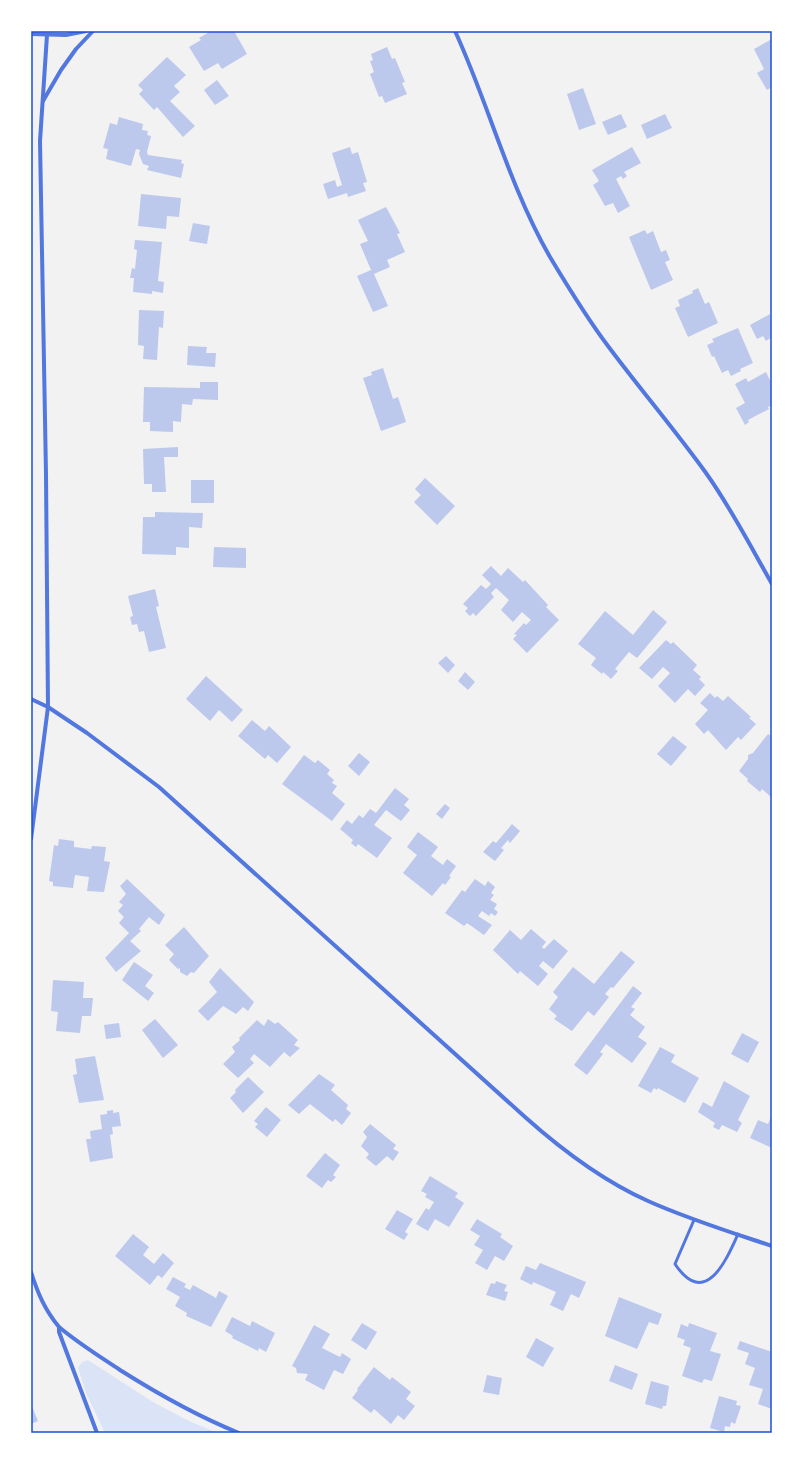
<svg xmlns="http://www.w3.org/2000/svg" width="803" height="1464" viewBox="0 0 803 1464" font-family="Commissioner,sans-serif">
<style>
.green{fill:#dbe4f7}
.building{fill:#bdc9ec}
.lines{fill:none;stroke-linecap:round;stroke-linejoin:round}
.service{stroke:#5277de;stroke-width:3}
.minor{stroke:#5277de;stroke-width:4}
.neatline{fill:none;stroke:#1d4ed8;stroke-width:1.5}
</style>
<rect width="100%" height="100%" fill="#f2f2f2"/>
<!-- green -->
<path class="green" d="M88,1360L153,1402L189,1421L218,1433H105L86,1393L78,1368L82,1362Z"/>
<!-- building -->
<g class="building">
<path d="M211,31H234L247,54L222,69L218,63L204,71L189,47L201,40L199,38Z"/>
<path d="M772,39V87L767,90L757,73L764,69L754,49Z"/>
<path d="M387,47L392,59L395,58L405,82L402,83L407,94L385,103L382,96L379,97L370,74L374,72L370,61L373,60L371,54Z"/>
<path d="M167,57L186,75L174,86L180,92L170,101L195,126L183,137L157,107L154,110L139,94L143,90L138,85Z"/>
<path d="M217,80L229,96L215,105L204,90Z"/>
<path d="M583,88L596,124L579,130L567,94Z"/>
<path d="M621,114L627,127L608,135L602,122Z"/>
<path d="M665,114L672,128L647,139L641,125Z"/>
<path d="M119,117L143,124L142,130L148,131L147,135L151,136L147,152L148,155L182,160L181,163L184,164L181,178L147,170L149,166L143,164L139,154L140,150L136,149L131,166L106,159L108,149L103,148L110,123L117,125Z"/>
<path d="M350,147L352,154L358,152L367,182L363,183L366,191L348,197L347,193L328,199L323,184L335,180L337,187L342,185L332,153Z"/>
<path d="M632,147L641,163L624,172L627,176L623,179L621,176L616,179L630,206L618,213L613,203L605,206L593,185L599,181L592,170Z"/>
<path d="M141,194L181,198L179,217L167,216L166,229L138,226Z"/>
<path d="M386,207L400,233L397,234L405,252L387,260L390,267L374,274L388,306L373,312L357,276L371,270L360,244L368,241L358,220Z"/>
<path d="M193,223L210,226L207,244L189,241Z"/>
<path d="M645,230L647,234L653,231L661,252L666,250L670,260L665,262L673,280L651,290L629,237Z"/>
<path d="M135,240L162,242L158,281L164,282L163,293L152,291V294L133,292L134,278H130L132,268L135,269L137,250L134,249Z"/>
<path d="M698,288L705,304L709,302L718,323L688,337L675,308L680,306L678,300L693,293L692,291Z"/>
<path d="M139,310L164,311L163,328L159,327L157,360L143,359L144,346L138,345Z"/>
<path d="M770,314L772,337L766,341L763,336L757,339L750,325Z"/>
<path d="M738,328L753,363L740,369L741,371L731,376L728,370L722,373L714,356L712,357L707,345L714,342L712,339Z"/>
<path d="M188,346L207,347L206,353H216L215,367L187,365Z"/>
<path d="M383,368L393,399L398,397L406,422L381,431L363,378L372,375L371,372Z"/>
<path d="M766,372L772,384V405L768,407L769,409L748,420L749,422L745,425L736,408L745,403L735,384L746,378L748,382Z"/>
<path d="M200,382H218V400L193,399L192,405L182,404L181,422L173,421V432L150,431V422H143L144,387L200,388Z"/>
<path d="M178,447V457H164L166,492H152V484H144L143,449Z"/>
<path d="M425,478L455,506L437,525L414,502L421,495L415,489Z"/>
<rect x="191" y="480" width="23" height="23"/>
<path d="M155,512L203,513L202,528L189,527V548L176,547V555L142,554L143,517H155Z"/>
<path d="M214,547L246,548V568L213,567Z"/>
<path d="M491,566L501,576L508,568L523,582L525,580L548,605L546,607L559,620L527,653L513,639L517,635L514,634L524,623L526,625L531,620L522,612L513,622L501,610L509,600L496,588L491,593L494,597L476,616L473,613L470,616L465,611L468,608L463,604L481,585L486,589L491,584L482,575Z"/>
<path d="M155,589L159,606L156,607L166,648L149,652L144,631L139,632L137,624L132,625L130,617L133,616L128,596Z"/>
<path d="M653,610L667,622L637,658L629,652L615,669L618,671L611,679L603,672L602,674L591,665L596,658L578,644L605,611L633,635Z"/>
<path d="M666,640L671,644L673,642L697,665L693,670L701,677L699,679L705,685L695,696L688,689L675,703L658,686L670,673L663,667L652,679L639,668Z"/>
<path d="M446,656L455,665L448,673L438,663Z"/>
<path d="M465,672L475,682L468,690L458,681Z"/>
<path d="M206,676L243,710L232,722L219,710L210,721L186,699Z"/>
<path d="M710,693L715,698L717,696L723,701L728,696L751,717L749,718L756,724L741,740L738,737L726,750L708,730L704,734L695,724L708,710L700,703Z"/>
<path d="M252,720L265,731L269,726L291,747L277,763L268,755L265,759L238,736Z"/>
<path d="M768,734L772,737V798L762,789L760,792L747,781L748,779L739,771L748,759V755L753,753Z"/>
<path d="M673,736L687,747L671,766L657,754Z"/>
<path d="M359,753L370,762L359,776L348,766Z"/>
<path d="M304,755L315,763L318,760L330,770L327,774L334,780L332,783L337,786L332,793L345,804L332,821L282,784Z"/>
<path d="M395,788L409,799L404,805L410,810L401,821L386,810L374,825L392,838L377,858L358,844L356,847L351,843L353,840L340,829L347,820L352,824L359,815L363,818L370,809L376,813Z"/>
<path d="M445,804L450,808L442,819L436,814Z"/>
<path d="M512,824L520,831L510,843L508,840L501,848L504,850L495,861L483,852L493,841L496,843Z"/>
<path d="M418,832L438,847L431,856L443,865L447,859L456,866L449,876L451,877L445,885L443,883L432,896L403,873L417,855L407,847Z"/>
<path d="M59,839L74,841V847L91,849L92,846L106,847L104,861L110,862L104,892L87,891L89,877L75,875L73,888L53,886V882L49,881L54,845L58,846Z"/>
<path d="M127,879L165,915L159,925L149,917L139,929L141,931L130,941L141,951L116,972L105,958L129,933L119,923L124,917L118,911L123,905L119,902L126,894L120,886Z"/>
<path d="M475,879L485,886L488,881L495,887L491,893L494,895L490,900L497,904L494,909L498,912L495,916L491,913L489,916L482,911L478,916L492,925L484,935L467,923L464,926L445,913L462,890L465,892Z"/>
<path d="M184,927L209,956L194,973L191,972L187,976L180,972V968L178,969L169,960L174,954L165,945Z"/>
<path d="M531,929L546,942L542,947L544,949L554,939L568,951L553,969L543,961L539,966L548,974L538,986L520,971L518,974L493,950L510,930L521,940Z"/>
<path d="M621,951L635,962L613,988L611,987L605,994L609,997L594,1016L588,1011L572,1031L554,1019L557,1016L549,1009L558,997L553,992L573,967L594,984Z"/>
<path d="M134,962L153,975L145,986L154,993L148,1001L122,980Z"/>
<path d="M220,968L254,1002L248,1011L243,1007L236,1014L223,1006L208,1021L198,1011L217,992L209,982Z"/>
<path d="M53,980L84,982L83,998H93L91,1016H82L80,1033L56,1031L58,1012L51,1011Z"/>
<path d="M633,986L642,993L631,1007L635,1009L630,1015L645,1027L638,1037L647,1043L632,1063L606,1044L600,1052L603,1054L587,1075L574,1065Z"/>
<path d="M155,1019L178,1045L163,1058L142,1030Z"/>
<path d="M268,1019L275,1024L278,1022L298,1040L294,1045L300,1048L290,1057L284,1052L270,1067L254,1054L250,1059L254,1063L238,1078L223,1064L235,1052L232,1047L240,1040L239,1038L257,1020L264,1026Z"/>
<path d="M119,1023L121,1037L106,1039L104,1025Z"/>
<path d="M742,1033L759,1042L748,1063L731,1054Z"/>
<path d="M660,1047L675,1055L671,1062L699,1078L685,1103L658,1088L657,1090L654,1088L651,1093L638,1086Z"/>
<path d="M95,1056L104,1100L79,1103L73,1075L77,1074L75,1059Z"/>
<path d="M319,1074L335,1085L331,1090L348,1105L346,1109L351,1113L342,1125L335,1119L333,1122L310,1104L299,1114L288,1105Z"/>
<path d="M248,1077L264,1092L243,1113L230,1098L236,1092L235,1090Z"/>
<path d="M724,1081L750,1096L738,1120L742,1123L737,1132L722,1125L719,1130L713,1127L715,1123L698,1112L703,1102L712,1107Z"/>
<path d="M266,1107L281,1120L267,1137L255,1127L258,1124L254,1121Z"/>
<path d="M113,1110V1113L119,1112L121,1126L112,1127L113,1134L110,1135L113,1158L90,1162L86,1139H91L90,1131L102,1129L100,1115L107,1114V1111Z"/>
<path d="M772,1114V1148L750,1138L758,1120L768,1124Z"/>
<path d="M370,1124L396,1145L393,1149L399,1152L393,1161L387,1156L376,1166L366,1158L369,1154L361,1146L367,1137L363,1132Z"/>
<path d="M325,1153L340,1165L333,1175L336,1177L331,1182L328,1180L322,1188L306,1176Z"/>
<path d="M430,1176L458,1193L455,1197L464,1203L449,1227L435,1219L428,1231L416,1224L426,1208L429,1210L434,1202L425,1197L427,1194L421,1191Z"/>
<path d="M397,1210L413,1219L405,1232L408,1234L404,1240L385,1229Z"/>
<path d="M477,1219L502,1234L500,1237L513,1246L504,1261L495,1256L487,1270L475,1263L483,1250L474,1245L480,1236L470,1230Z"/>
<path d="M133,1234L149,1247L143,1255L154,1264L163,1253L174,1263L162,1278L158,1275L150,1285L115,1256Z"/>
<path d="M540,1263L586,1282L579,1298L571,1294L563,1311L550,1305L556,1292L533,1282L532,1285L520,1279L526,1266L536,1270Z"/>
<path d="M173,1277L186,1284L184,1287L190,1290L193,1285L216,1298L219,1291L228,1296L211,1327L186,1316L187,1313L175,1306L180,1297L166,1289Z"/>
<path d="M496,1281L507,1285L504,1291L508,1292L505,1301L486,1295L491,1283L495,1284Z"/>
<path d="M619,1297L662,1314L658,1325L649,1322L637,1349L605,1336Z"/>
<path d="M232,1317L250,1326L252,1321L275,1333L266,1352L259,1348L258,1351L232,1338L233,1336L225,1331Z"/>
<path d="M362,1323L377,1332L366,1350L351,1340Z"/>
<path d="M689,1323L717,1333L710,1351L721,1354L712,1381L704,1379L702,1383L682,1376L691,1348L683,1345L685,1340L677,1337L681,1324L688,1327Z"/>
<path d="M314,1325L330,1334L322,1348L340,1357L342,1353L351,1359L343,1374L334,1370L324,1390L305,1380L308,1374L297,1373L296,1368L292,1366Z"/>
<path d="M536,1338L554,1348L543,1367L526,1357Z"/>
<path d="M740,1341L772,1352V1409L758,1404L763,1389L749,1385L755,1368L745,1364L749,1353L737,1349Z"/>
<path d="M615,1365L638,1374L632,1390L609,1381Z"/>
<path d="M374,1367L390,1380L392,1377L411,1392L406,1399L415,1406L404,1420L398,1415L391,1424L374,1409L371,1413L352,1398L358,1390L357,1389Z"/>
<path d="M487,1375L502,1378L499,1395L483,1392Z"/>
<path d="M651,1381L669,1386L666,1406H663L662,1409L645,1404Z"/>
<path d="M719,1396L737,1401L736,1405L741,1406L735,1424L731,1422L730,1427L725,1426L724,1432L710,1428Z"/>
<path d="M31,1404L38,1421L31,1424Z"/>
</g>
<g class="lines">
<!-- service -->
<path class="service" d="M694,1220L675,1264C705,1309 726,1261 738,1234"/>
<!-- minor -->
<g class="minor">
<path d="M455,31C489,105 509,186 550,257C568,287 586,317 608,346C640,389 675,430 706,473C731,508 751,547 772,584"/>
<path d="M31,34L66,35L86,31"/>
<path d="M43,101L61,70L76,49L93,31"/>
<path d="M31,699L48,707L87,733L159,787L525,1117C562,1150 603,1181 648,1201C688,1219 730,1232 772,1246"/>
<path d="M31,839L48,707L46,474L40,141L47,35"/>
<path d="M31,1272C38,1294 45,1310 59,1327V1332L97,1433"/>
<path d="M59,1327C78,1343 99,1356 120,1370C158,1394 197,1416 239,1433"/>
</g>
</g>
<!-- border -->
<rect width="803" height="1464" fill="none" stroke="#ffffff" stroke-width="64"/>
<rect x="32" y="32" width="739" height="1400" class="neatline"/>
</svg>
